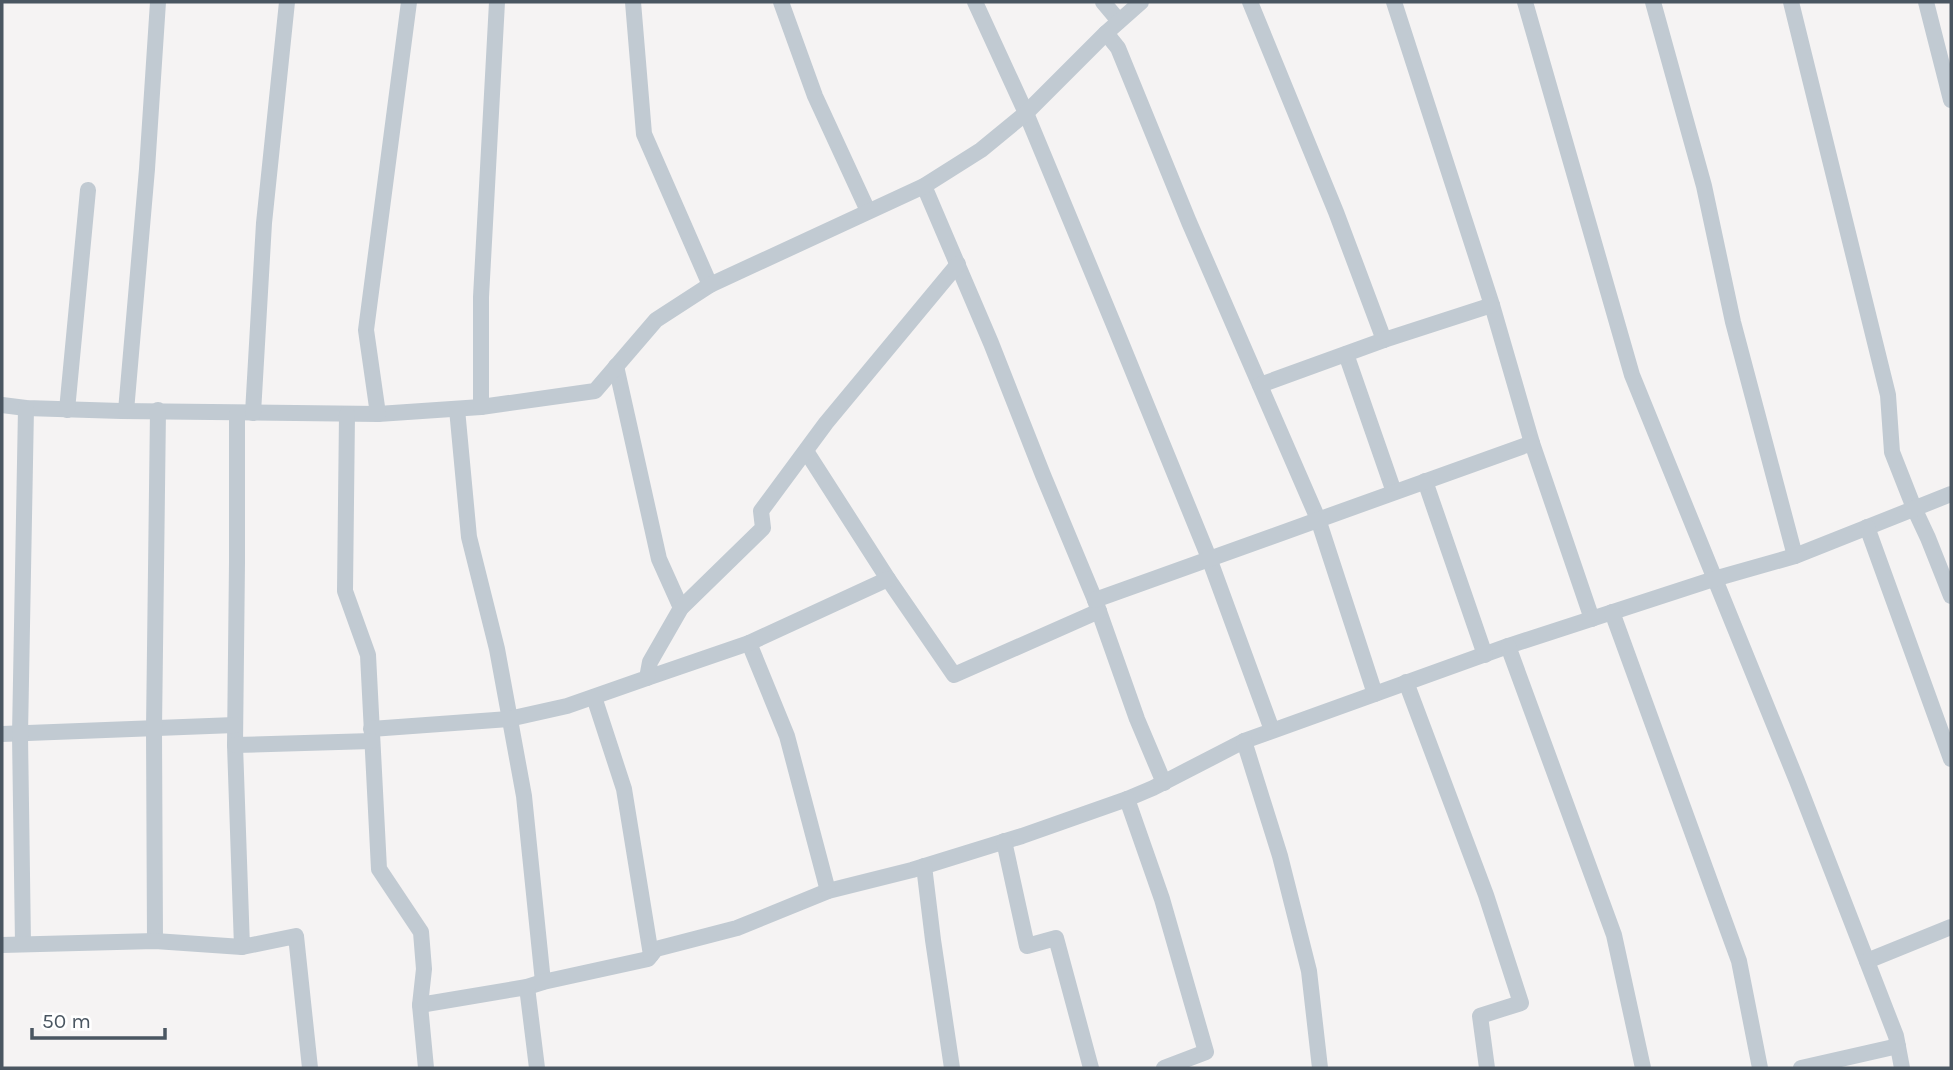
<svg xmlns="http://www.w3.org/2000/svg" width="1953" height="1070" viewBox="0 0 1953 1070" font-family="Karla,sans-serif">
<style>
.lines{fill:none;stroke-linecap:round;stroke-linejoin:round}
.street{stroke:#c1cad2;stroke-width:16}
</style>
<rect width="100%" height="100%" fill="#f5f3f3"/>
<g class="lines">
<!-- street -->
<g class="street">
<path d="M633,2L644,134L710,285"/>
<path d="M781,2L815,96L868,211"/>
<path d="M975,2L1026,113L1116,330L1209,558L1272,730"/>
<path d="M1103,2L1119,21"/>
<path d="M1250,2L1336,212L1384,340"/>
<path d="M1394,2L1492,305L1532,443L1592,619"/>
<path d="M1525,2L1632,375L1797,781L1896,1036L1902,1068"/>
<path d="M1653,2L1704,186L1733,322L1795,556"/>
<path d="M1791,2L1888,395L1892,452L1914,508L1928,538L1951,596"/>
<path d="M1926,2L1951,100"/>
<path d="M1106,33L1118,48L1189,222L1318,519L1375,694"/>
<path d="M924,186L991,343L1043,475L1095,600L1137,719L1164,783"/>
<path d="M1346,354L1394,492"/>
<path d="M616,366L659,559L681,608"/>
<path d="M1260,385L1384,340L1492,305"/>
<path d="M2,405L26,408L121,411L378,414L481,407L595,391L656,320L710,285L924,186L981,150L1026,113L1106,33L1141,2"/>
<path d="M481,407V297L497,2"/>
<path d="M457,409L469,537L497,649L524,796L543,982"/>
<path d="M67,410L88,190"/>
<path d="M126,411L147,169L158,2"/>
<path d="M237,413V562L235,745L242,947L296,936L310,1068"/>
<path d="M253,413L264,223L287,2"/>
<path d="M347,414L345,591L368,655L379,869L421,932L424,969L420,1005L527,987L543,982L648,959L656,949L737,928L828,891L912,870L1022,836L1127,799L1153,788L1244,741L1508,646L1714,579L1795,556L1951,494"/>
<path d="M378,414L366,330L409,2"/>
<path d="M806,451L888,579L954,675L1099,611"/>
<path d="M1425,481L1485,655"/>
<path d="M1867,527L1951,759"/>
<path d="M1095,600L1532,443"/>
<path d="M1612,612L1739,961L1760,1068"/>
<path d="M749,643L787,736L828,891"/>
<path d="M1508,646L1614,935L1643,1068"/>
<path d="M647,678L749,643L888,579"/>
<path d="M1406,682L1486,895L1521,1003L1480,1016L1487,1068"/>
<path d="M594,697L624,789L651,955"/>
<path d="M371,729L509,719L567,706L647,678L650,662L681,608L763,528L761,511L826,423L958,264"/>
<path d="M2,734L235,725"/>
<path d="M1244,741L1280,856L1309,971L1320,1068"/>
<path d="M235,745L372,741"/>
<path d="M1127,799L1162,899L1206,1052L1164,1068"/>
<path d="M1004,841L1027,946L1056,938L1091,1068"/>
<path d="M924,866L933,940L952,1068"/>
<path d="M155,941L154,729L158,410"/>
<path d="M23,944L20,735L26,408"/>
<path d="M2,945L155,941L242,947"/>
<path d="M1867,961L1951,927"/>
<path d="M527,987L537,1068"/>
<path d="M420,1005L426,1068"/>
<path d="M1801,1068L1898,1046"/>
</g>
</g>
<!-- border -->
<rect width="1953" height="1070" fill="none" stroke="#4a5661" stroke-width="7"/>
<!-- scale -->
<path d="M32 1028v10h133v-10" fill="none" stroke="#4a5661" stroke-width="3.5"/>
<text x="42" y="1028" font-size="21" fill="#4a5661" stroke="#ffffff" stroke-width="5" paint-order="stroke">50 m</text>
</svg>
